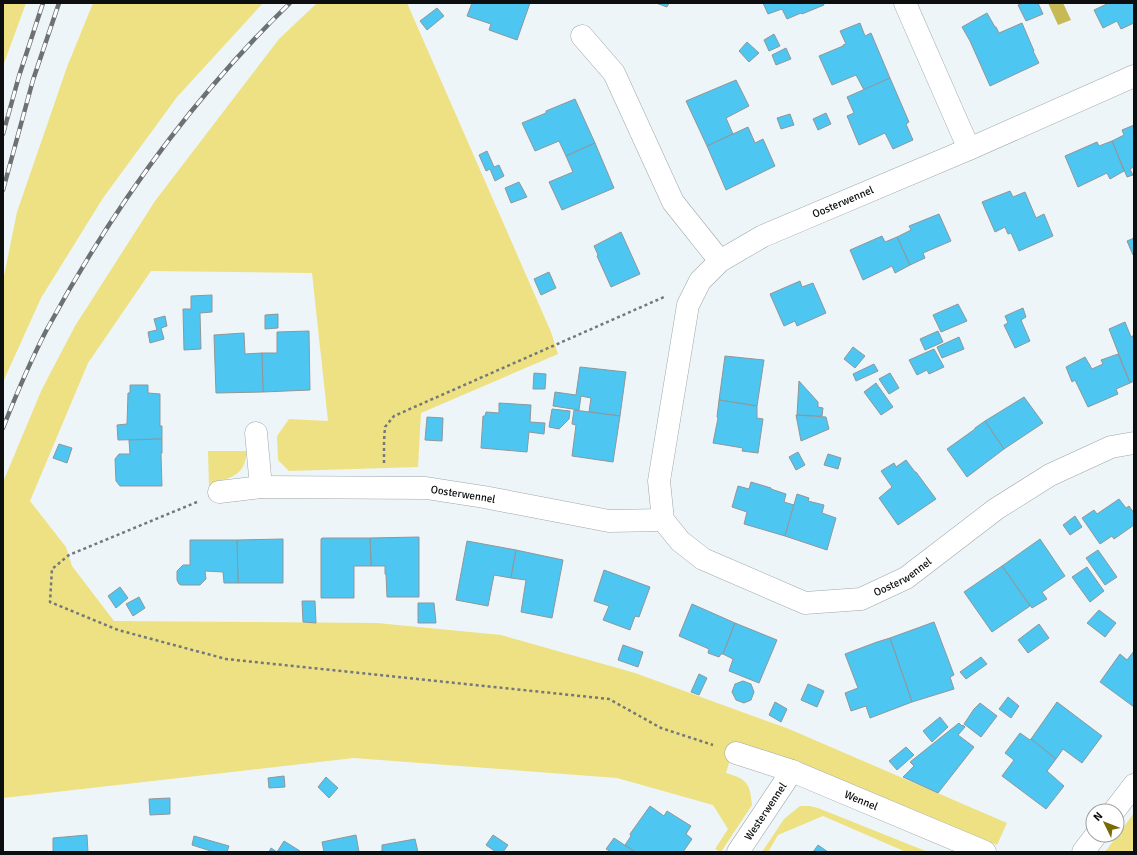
<svg xmlns="http://www.w3.org/2000/svg" width="1137" height="855" viewBox="0 0 1137 855" font-family="Signika,sans-serif">
<style>
.green{fill:#eee183}
.water{fill:#c7b955}
.building{fill:#4dc6f1;stroke:#8f979a}
.lines{fill:none;stroke-linecap:round;stroke-linejoin:round}
.minor-casing{stroke:#9ea6a9;stroke-width:23}
.path{stroke:#74787a;stroke-width:2.5;stroke-dasharray:3 3;stroke-linecap:butt}
.minor{stroke:#fff;stroke-width:22}
.rail-casing{stroke:#6d7173;stroke-width:4.5}
.rail{stroke:#fff;stroke-width:3;stroke-dasharray:9;stroke-linecap:butt}
.labels{text-anchor:middle;dominant-baseline:central;stroke-width:4;stroke-linejoin:round;paint-order:stroke}
.street-label{font-size:11px;fill:#0c0e0f;stroke:#fff}
</style>
<rect width="100%" height="100%" fill="#edf5f8"/>
<!-- green -->
<g class="green">
<path d="M3,3H26L3,66Z"/>
<path d="M93,3H263L177,97L103,198L41,298L3,382V281L17,212L67,67Z"/>
<path d="M317,3H407L551,332L558,354L421,413L418,467L289,471L278,460L277,436L289,419L328,421L312,273L151,271L88,363L30,501L66,547L72,566L114,621L377,623L501,635L635,673L789,729L1007,823L997,845L864,790L735,743L726,773C747,779 750,783 752,805L721,852L715,849L728,829L713,805L617,778L354,758L3,798V482L42,389L75,326L155,201L279,39Z"/>
<path d="M208,451H247C245,471 237,477 218,481L219,485L209,487Z"/>
<path d="M800,806H810L818,808L928,852H906L823,816L778,835L768,852H762L784,819Z"/>
<path d="M1134,813V848L1131,852H1105Z"/>
</g>
<!-- water -->
<path class="water" d="M1048,3H1063L1071,20L1058,25Z"/>
<!-- building -->
<g class="building">
<path d="M472,3H530L517,40L489,30L491,24L467,16Z"/>
<path d="M656,3H669L667,7Z"/>
<path d="M763,3H823L824,5L802,14L801,13L787,19L782,9L768,14Z"/>
<path d="M1023,3H1038L1043,14L1026,21L1018,5Z"/>
<path d="M1109,3H1134V23L1121,29L1117,21L1103,28L1094,10Z"/>
<path d="M437,8L444,16L427,30L420,21Z"/>
<path d="M987,13L995,27H996L999,33L1022,23L1034,51H1033L1039,63L990,86L970,41L962,27Z"/>
<path d="M860,23L865,36L871,33L890,78L864,90L856,75L832,85L819,56L843,46V45L846,44L840,31Z"/>
<path d="M774,34L780,46L769,51L764,40Z"/>
<path d="M747,42L759,53L749,62L739,51Z"/>
<path d="M786,48L791,59L776,65L772,55Z"/>
<path d="M890,78L909,122L906,124L913,140L893,149L885,133L859,145L847,116L854,113L847,97Z"/>
<path d="M736,80L749,106L726,118L733,134L707,146L686,101Z"/>
<path d="M575,99L595,143L566,156L559,141L535,151L522,123L546,113V111Z"/>
<path d="M826,113L831,124L818,130L813,119Z"/>
<path d="M790,114L794,125L781,129L777,118Z"/>
<path d="M1134,125V167L1130,169L1133,175L1127,177L1112,141L1124,135L1122,130Z"/>
<path d="M748,127L755,143L763,139L775,166L726,190L707,146Z"/>
<path d="M1112,141L1124,171L1110,179L1107,173L1078,187L1065,156L1097,142L1099,146Z"/>
<path d="M595,143L614,188L562,210L549,182L573,172L566,156Z"/>
<path d="M487,151L494,167L499,165L504,176L495,181L490,169L486,171L479,155Z"/>
<path d="M519,182L527,197L511,203L505,188Z"/>
<path d="M1010,191L1013,197L1025,192L1036,218L1044,214L1053,236L1019,251L1011,233L1008,234L1005,227L995,232L982,202Z"/>
<path d="M939,214L951,241L923,253L925,258L910,265L897,237L911,230L909,226Z"/>
<path d="M621,232L640,274L611,287L597,256L598,255L594,246Z"/>
<path d="M882,236L885,242L897,237L910,265L895,273L892,266L863,280L850,250Z"/>
<path d="M1134,238V254L1133,255L1127,241Z"/>
<path d="M549,272L556,288L541,295L534,279Z"/>
<path d="M800,281L802,287L813,283L826,313L797,326L795,321L784,326L770,294Z"/>
<path d="M212,295V312L200,313L201,349L184,350L183,309H191V296Z"/>
<path d="M958,304L967,321L941,332L933,315Z"/>
<path d="M1023,308L1026,317L1021,320L1030,341L1015,348L1004,325L1008,323L1005,316Z"/>
<path d="M278,314V328L265,329V315Z"/>
<path d="M165,316L167,326L161,328L164,339L150,343L148,332L157,330L154,319Z"/>
<path d="M1125,322L1131,337L1134,335V381L1130,383L1109,329Z"/>
<path d="M309,331L310,390L263,392L262,353H277V332Z"/>
<path d="M938,331L943,342L925,350L920,339Z"/>
<path d="M244,333L245,354L262,353L263,392L216,393L214,335Z"/>
<path d="M959,337L964,349L942,358L937,347Z"/>
<path d="M853,347L865,356L855,368L844,359Z"/>
<path d="M934,349L944,367L929,374L927,370L917,375L909,360Z"/>
<path d="M1118,354L1130,383L1116,389L1118,394L1088,407L1075,380L1072,382L1066,367L1085,357L1092,369L1103,364L1101,360Z"/>
<path d="M725,356L764,360L757,406L719,400Z"/>
<path d="M874,364L878,371L856,381L853,374Z"/>
<path d="M580,367L626,372L620,416L589,412L591,398L581,396L579,410L553,406L555,392L576,395Z"/>
<path d="M534,373L546,374L545,389H533Z"/>
<path d="M890,373L899,388L889,394L879,379Z"/>
<path d="M799,381L818,402V407L823,408L822,416L797,415Z"/>
<path d="M876,383L893,407L881,415L864,392Z"/>
<path d="M130,385H148V393L160,394V426H162V439L118,440L117,425L127,424L128,393H130Z"/>
<path d="M1024,397L1043,423L1004,449L985,421Z"/>
<path d="M719,400L757,406V418L763,419L758,453L742,451L743,448L713,443L718,418L717,417Z"/>
<path d="M499,403L531,405L530,422L545,423L544,434L529,432L527,452L481,448L483,416H485L486,412L499,413Z"/>
<path d="M552,409L570,411L569,419L559,429L549,427Z"/>
<path d="M574,410L620,416L613,462L572,456L576,425L572,424Z"/>
<path d="M796,415L826,417L829,429L801,441Z"/>
<path d="M427,417L443,418L442,441L425,440Z"/>
<path d="M985,421L1004,449L967,477L947,449L975,429V428Z"/>
<path d="M162,439V453L161,454L162,486H120L116,481L115,459L119,454H130L129,440Z"/>
<path d="M59,444L72,448L67,463L53,458Z"/>
<path d="M798,452L805,465L796,470L789,457Z"/>
<path d="M828,454L841,458L838,469L824,465Z"/>
<path d="M906,460L915,472H916L936,499L898,525L879,498L892,487L881,471L894,463L896,467Z"/>
<path d="M751,482L771,488V489L786,494L784,502L794,505L785,536L744,524L747,512L732,507L738,486L749,489Z"/>
<path d="M797,494L809,498L808,501L824,505L822,513L836,518L827,550L785,536Z"/>
<path d="M1119,499L1126,508L1129,506L1134,513V525L1114,539L1112,536L1100,544L1082,518L1094,510L1097,514Z"/>
<path d="M1075,516L1082,527L1070,535L1063,525Z"/>
<path d="M419,537V597H387L386,574H385V566H371L370,538Z"/>
<path d="M322,538H370L371,566H354V598H321V539Z"/>
<path d="M283,539V583H238L237,540Z"/>
<path d="M1040,539L1065,576L1042,592L1047,599L1032,608L1002,566Z"/>
<path d="M190,540H237L238,583H224L223,572L205,571L206,579L200,585H181L179,584L177,580V571L183,565H190Z"/>
<path d="M467,541L516,550L511,578L494,575L488,606L456,600Z"/>
<path d="M516,550L563,560L552,618L521,612L526,580L511,578Z"/>
<path d="M1098,550L1117,577L1105,585L1086,558Z"/>
<path d="M1002,566L1030,606L992,632L964,592Z"/>
<path d="M1087,567L1104,591L1090,602L1072,577Z"/>
<path d="M604,570L650,587L639,617L635,616L630,630L603,620L609,606L594,601Z"/>
<path d="M120,587L128,598L116,608L108,596Z"/>
<path d="M139,597L145,608L133,616L126,604Z"/>
<path d="M302,601H315L316,623L303,622Z"/>
<path d="M418,603H434L436,623H418Z"/>
<path d="M692,604L735,623L723,654H721L719,657L708,653L709,649L679,636Z"/>
<path d="M1099,610L1116,623L1105,637L1087,623Z"/>
<path d="M934,622L954,675L950,677L954,689L912,702L890,638Z"/>
<path d="M735,623L777,640L759,683L729,671L733,659L723,654Z"/>
<path d="M1039,624L1049,638L1028,653L1018,640Z"/>
<path d="M890,638L912,702L870,718L866,706L851,711L845,693L858,688L845,654L877,642Z"/>
<path d="M623,645L643,652L638,667L618,660Z"/>
<path d="M1134,651V707L1100,682L1120,654L1127,660Z"/>
<path d="M981,657L987,664L966,679L960,672Z"/>
<path d="M699,674L707,678L699,695L691,692Z"/>
<path d="M743,681L751,684L754,692L751,700L744,703L736,700L732,692L735,684Z"/>
<path d="M808,684L824,691L817,707L801,700Z"/>
<path d="M1008,697L1019,706L1011,718L999,709Z"/>
<path d="M775,702L787,709L781,722L769,715Z"/>
<path d="M1057,702L1102,736L1082,763L1063,749L1056,759L1031,739Z"/>
<path d="M980,703L997,716L981,737L964,724L974,709Z"/>
<path d="M940,717L948,727L932,742L923,731Z"/>
<path d="M959,723L962,726L963,725L965,727L958,735L974,747L938,793L903,777L914,766L910,762Z"/>
<path d="M1020,733L1030,740L1031,739L1056,759L1047,771L1064,786L1046,809L1002,776L1014,760L1005,753Z"/>
<path d="M906,747L914,755L897,770L889,761Z"/>
<path d="M284,776L285,787L269,788L268,778Z"/>
<path d="M326,777L338,788L329,798L318,787Z"/>
<path d="M170,798V814L150,815L149,799Z"/>
<path d="M650,806L664,816L667,811L691,826L686,834L692,839L683,852H635L625,845L631,836L630,834Z"/>
<path d="M87,835L88,852H53V838Z"/>
<path d="M356,835L359,852H324L322,842Z"/>
<path d="M493,835L508,845L503,852H496L486,845Z"/>
<path d="M194,836L229,846L227,852H214L192,845Z"/>
<path d="M614,838L635,852H611L606,849Z"/>
<path d="M415,839L418,852H378L382,851V845Z"/>
<path d="M284,841L300,851L299,852H269L271,848L277,852Z"/>
<path d="M818,845L828,852H813Z"/>
</g>
<g class="lines">
<!-- minor casing -->
<g class="minor-casing">
<g id="minor">
<path d="M905,3L969,149"/>
<path d="M582,36L614,73L673,202L720,261"/>
<path id="s1" d="M1134,76L969,149L763,236L720,261L700,281L688,305L659,481L663,520L680,541L703,559L805,603L861,599L906,578L996,509L1050,475L1111,447L1134,443"/>
<path d="M256,433L261,487"/>
<path id="s2" d="M219,492L261,487L426,488L484,497L609,521L663,520"/>
<path id="s3" d="M736,753L792,771L985,852"/>
<path d="M1114,811L1134,785"/>
<path id="s4" d="M738,852L792,771"/>
<path d="M1083,852L1096,835"/>
</g>
</g>
<!-- path -->
<g class="path">
<path d="M384,463V441L385,427L394,416L664,297"/>
<path d="M197,502L69,555L52,569L50,602L118,630L226,659L609,699L661,728L713,745"/>
</g>
<!-- minor -->
<use href="#minor" class="minor"/>
<!-- rail casing -->
<g class="rail-casing">
<g id="rail">
<path d="M3,134L19,76L43,3"/>
<path d="M3,190L33,80L59,3"/>
<path d="M3,428C16,395 30,362 46,331C111,211 192,98 290,3"/>
</g>
</g>
<!-- rail -->
<use href="#rail" class="rail"/>
</g>
<g class="labels">
<!-- street labels -->
<g class="street-label">
<text transform="translate(843 202) rotate(-23)">Oosterwennel</text>
<text stroke="none"><textPath href="#s2" startOffset="245">Oosterwennel</textPath></text>
<text stroke="none"><textPath href="#s1" startOffset="997">Oosterwennel</textPath></text>
<text stroke="none"><textPath href="#s3" startOffset="134">Wennel</textPath></text>
<text stroke="none"><textPath href="#s4" startOffset="49">Westerwennel</textPath></text>
</g>
</g>
<!-- border -->
<rect width="1137" height="855" fill="none" stroke="#0c0e0f" stroke-width="8"/>
<!-- north arrow -->
<g transform="translate(1105 823) rotate(313)"><circle r="19" fill="#ffffff" stroke="#9e9f9f"/>
<path d="M0-3L7 15L0 10L-7 15Z" fill="#776b03"/>
<text y="-6" font-size="11" font-weight="bold" text-anchor="middle" fill="#0c0e0f">N</text>
</g>
</svg>
